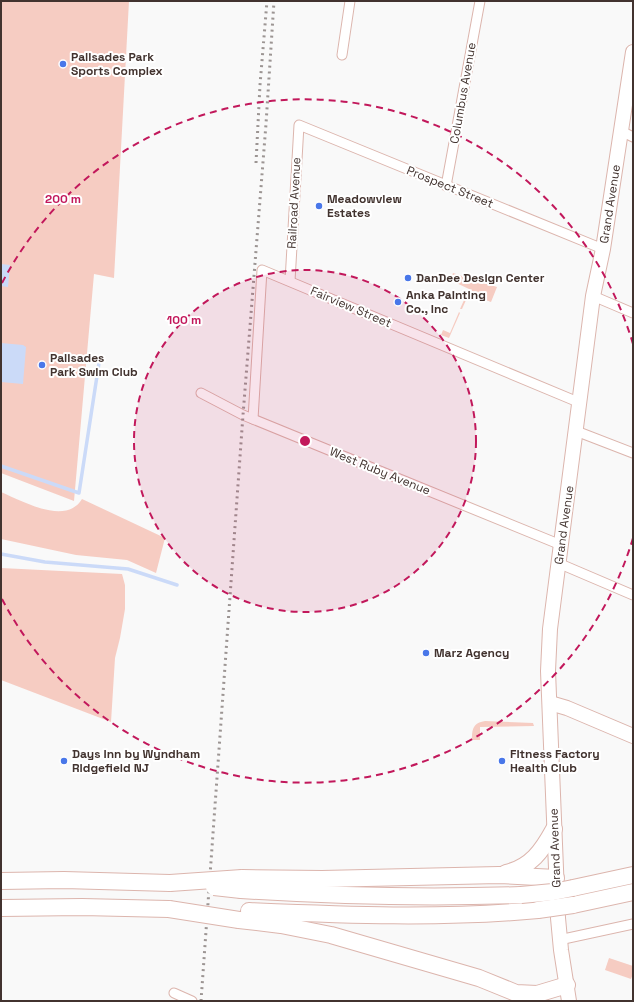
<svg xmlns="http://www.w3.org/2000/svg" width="634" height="1002" viewBox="0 0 634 1002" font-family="'Space Grotesk',sans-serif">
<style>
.green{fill:#f6ccc2}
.water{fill:#cbdaf8}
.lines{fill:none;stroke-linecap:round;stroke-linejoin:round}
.stream{stroke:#cbdaf8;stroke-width:3.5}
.minor-casing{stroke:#dcb5ad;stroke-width:11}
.primary-casing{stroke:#dcb5ad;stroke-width:16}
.motorway-casing{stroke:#dcb5ad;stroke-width:18}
.minor{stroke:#fff;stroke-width:9}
.primary{stroke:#fff;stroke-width:14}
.motorway{stroke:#fff;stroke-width:16}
.rail{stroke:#9c9593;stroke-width:3;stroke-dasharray:2 4;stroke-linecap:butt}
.motorway-bridge-casing{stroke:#dcb5ad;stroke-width:18;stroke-linecap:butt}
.motorway-bridge{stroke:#fff;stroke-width:16}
.ring{fill:none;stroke:#c2185b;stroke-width:2;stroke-dasharray:7 5}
.poi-dot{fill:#4977e9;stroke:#fff;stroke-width:1.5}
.labels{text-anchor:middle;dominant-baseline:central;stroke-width:4;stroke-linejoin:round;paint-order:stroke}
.poi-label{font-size:12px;font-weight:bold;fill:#42332f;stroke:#fff;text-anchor:start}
.street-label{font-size:12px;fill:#42332f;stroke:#fff}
.centre{fill:#c2185b;stroke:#fff;stroke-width:2}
.ring-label{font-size:12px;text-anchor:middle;font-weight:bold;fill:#c2185b;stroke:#fff;stroke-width:4;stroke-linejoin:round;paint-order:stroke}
</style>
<rect width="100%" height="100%" fill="#f9f9f9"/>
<!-- green -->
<g class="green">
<path d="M1,1H129L114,278L94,274L74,501L1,473Z"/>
<path d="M453,273L497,287L491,302L470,294L472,290L471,289L462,309H460L469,289L450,280Z"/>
<path d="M459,312L460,313L449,338L441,335L443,330L450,333Z"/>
<path d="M1,492C22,501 66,526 82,499L165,538L156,573L127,560L76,555L1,539Z"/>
<path d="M1,568L122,574L125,585V609L120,638L115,658L111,722L1,680Z"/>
<path d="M485,721L533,723L534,726L480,727V740H472C472,729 473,723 485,721Z"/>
<path d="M609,958L633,966V974L631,979L605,970Z"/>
</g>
<!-- water -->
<g class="water">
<path d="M1,264L10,265L8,287L1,286Z"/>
<path d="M1,343L23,345L26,347L23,384L1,382Z"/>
</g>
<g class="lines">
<!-- stream -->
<g class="stream">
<path d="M1,466L79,493L99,363"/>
<path d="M1,554L45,562L128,569L177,585"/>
</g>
<!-- minor casing -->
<g class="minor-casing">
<g id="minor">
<path d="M342,55L350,1"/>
<path d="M621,131L633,137"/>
<path d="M446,186L480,1"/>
<path d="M290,281L299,125L603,249"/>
<path d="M593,296L633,313"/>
<path d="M201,393L243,415L561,545"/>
<path d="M253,419L262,270L578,402"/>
<path d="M576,431L633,453"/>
<path d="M558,563L633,595"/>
<path d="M559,940L633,924"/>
<path d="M174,993L192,1001"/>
</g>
</g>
<!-- primary casing -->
<g class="primary-casing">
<g id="primary">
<path d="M550,703L567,708L633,736"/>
<path d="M569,1001L561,950L558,918L548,671L550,629L593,296L603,249L633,52"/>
</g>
</g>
<!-- motorway casing -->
<g class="motorway-casing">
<g id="motorway">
<path d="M506,873C531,867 542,851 554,829"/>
<path d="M242,878L322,879L499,875L556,878"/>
<path d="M1,881L64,880L170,883"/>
<path d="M573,888L633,875"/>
<path d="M241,890C334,896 428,898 521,895"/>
<path d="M573,905L633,892"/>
<path d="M1,908L82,907L169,909"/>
<path d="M249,911C345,915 442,919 538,910"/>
<path d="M239,920L281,925L331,935L479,978L516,993L537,994L567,985"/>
</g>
</g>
<!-- minor -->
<use href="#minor" class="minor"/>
<!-- primary -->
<use href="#primary" class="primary"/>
<!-- motorway -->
<use href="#motorway" class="motorway"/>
<!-- rail -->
<g class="rail">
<path d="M256,163L260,85L267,1"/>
<path d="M201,1001L243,415L266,124L274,1"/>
</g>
<!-- motorway-bridge casing -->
<g class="motorway-bridge-casing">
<g id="motorway-bridge">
<path d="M170,883L242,878"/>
<path d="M214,887L241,890"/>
<path d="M521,895L553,892L573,888"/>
<path d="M169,909L239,920"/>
<path d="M538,910L573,905"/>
</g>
</g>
<!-- motorway-bridge -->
<use href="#motorway-bridge" class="motorway-bridge"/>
</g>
<!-- distance rings -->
<circle cx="305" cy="441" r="171" fill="#c2185b" fill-opacity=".12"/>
<g class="ring">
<circle cx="305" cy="441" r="171"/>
<path d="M633 538A342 342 0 0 1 2 599M2 283A342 342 0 0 1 633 344"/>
</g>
<!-- markers -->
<g class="poi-dot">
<circle cx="63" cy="64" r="4"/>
<circle cx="319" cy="206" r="4"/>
<circle cx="408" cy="278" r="4"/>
<circle cx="398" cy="302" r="4"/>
<circle cx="42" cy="365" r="4"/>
<circle cx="426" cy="653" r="4"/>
<circle cx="64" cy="761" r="4"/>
<circle cx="502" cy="761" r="4"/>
</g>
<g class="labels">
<!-- poi labels -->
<g class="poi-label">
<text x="71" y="57">Palisades Park<tspan x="71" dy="14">Sports Complex</tspan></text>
<text x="327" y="199">Meadowview<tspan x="327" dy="14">Estates</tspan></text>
<text x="416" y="278">DanDee Design Center</text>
<text x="406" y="295">Anka Painting<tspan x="406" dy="14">Co., Inc</tspan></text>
<text x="50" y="358">Palisades<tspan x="50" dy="14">Park Swim Club</tspan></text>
<text x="434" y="653">Marz Agency</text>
<text x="72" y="754">Days Inn by Wyndham<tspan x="72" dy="14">Ridgefield NJ</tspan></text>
<text x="510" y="754">Fitness Factory<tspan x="510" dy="14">Health Club</tspan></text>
</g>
<!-- street labels -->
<g class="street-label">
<text transform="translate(463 93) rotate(-80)">Columbus Avenue</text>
<text transform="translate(450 187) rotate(22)">Prospect Street</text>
<text transform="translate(294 203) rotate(-87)">Railroad Avenue</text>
<text transform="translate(610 204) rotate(-81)">Grand Avenue</text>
<text transform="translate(351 307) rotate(23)">Fairview Street</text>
<text transform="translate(380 471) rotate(22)">West Ruby Avenue</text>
<text transform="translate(564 525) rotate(-82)">Grand Avenue</text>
<text transform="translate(555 848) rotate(-92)">Grand Avenue</text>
</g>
</g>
<circle cx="305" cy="441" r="6" class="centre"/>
<g class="ring-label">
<text x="63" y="203">200 m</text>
<text x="184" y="324">100 m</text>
</g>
<!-- border -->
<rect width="634" height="1002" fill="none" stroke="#42332f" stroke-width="4"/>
</svg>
